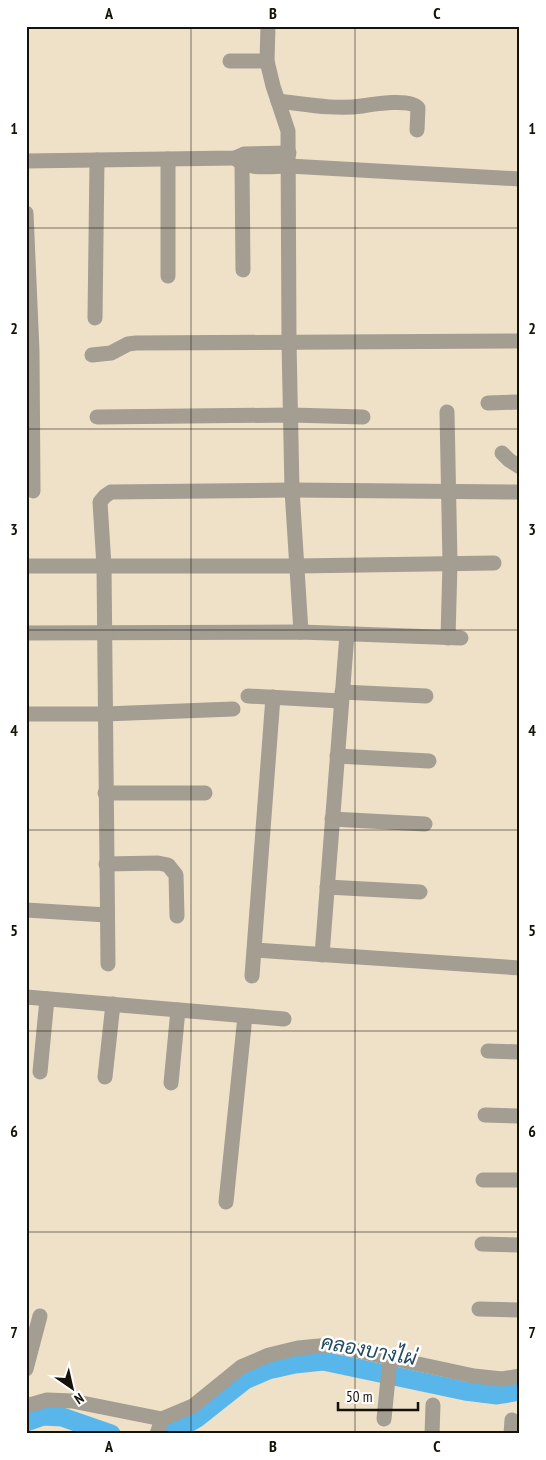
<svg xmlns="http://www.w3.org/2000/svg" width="546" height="1460" viewBox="0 0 546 1460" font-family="'PT Sans Narrow',Sarabun,sans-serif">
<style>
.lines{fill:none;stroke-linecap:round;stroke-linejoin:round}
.river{stroke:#59b6ea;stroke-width:19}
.minor{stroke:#a39d92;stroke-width:15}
.grid{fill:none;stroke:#161209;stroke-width:1;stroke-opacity:0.55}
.labels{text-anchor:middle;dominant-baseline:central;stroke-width:5;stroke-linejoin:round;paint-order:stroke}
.water-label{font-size:20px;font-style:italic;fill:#22495f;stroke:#fff}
.neatline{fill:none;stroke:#161209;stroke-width:2}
.grid-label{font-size:16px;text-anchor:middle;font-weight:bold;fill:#161209}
</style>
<rect width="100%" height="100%" fill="#eee1c8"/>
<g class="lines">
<!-- river -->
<g class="river">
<path d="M26,1422L43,1416L62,1417L111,1434"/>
<path d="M170,1434L197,1418L245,1380L268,1370L295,1364L323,1361L465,1391L497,1395L520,1391"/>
</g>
<!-- minor -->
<g class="minor">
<path d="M268,26L267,61L273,86L288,131L289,342L292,490L301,632"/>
<path d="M230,61H267"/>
<path d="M278,101C305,104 335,110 362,106C374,104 411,98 418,108L417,130"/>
<path d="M235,158C248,171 271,166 289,166L520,179"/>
<path d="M168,159V276"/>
<path d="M26,161L235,158L244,154L289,153"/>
<path d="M26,213L32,351L33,491"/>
<path d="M243,270L242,165L244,155"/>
<path d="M95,318L97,160"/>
<path d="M92,355L111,353L128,344L136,343L520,341"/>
<path d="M488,403L520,402"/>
<path d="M447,412L450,563L448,638"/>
<path d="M97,417L291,415L363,417"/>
<path d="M502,453L509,460L520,467"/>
<path d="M26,566H297L494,563"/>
<path d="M26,633L301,632L461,638"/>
<path d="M342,692L426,696"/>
<path d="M248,696L341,701"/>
<path d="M26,714H105L233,709"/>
<path d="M337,756L429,761"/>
<path d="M105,793H205"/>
<path d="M332,819L425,824"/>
<path d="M106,864L158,863L168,865L176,875L177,916"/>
<path d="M327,887L420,892"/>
<path d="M26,910L107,915"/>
<path d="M255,950L520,968"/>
<path d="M322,955L347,634"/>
<path d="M108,964L104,566L100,502L105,496L111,492L292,490L520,492"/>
<path d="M252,976L273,697"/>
<path d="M26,997L284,1019"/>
<path d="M488,1051L520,1052"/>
<path d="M40,1072L47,999"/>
<path d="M105,1077L113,1004"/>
<path d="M171,1083L178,1010"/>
<path d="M485,1115L520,1116"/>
<path d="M483,1180H520"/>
<path d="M226,1202L245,1016"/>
<path d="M482,1244L520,1245"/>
<path d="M479,1309L520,1310"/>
<path d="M26,1369L40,1316"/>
<path d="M26,1406L47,1400L72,1401L162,1419L193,1406L241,1367L269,1355L298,1348L330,1345L474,1376L502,1379L520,1376"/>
<path d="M384,1419L390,1358"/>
<path d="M157,1434L162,1419"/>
<path d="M432,1434L433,1405"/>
<path d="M511,1434L512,1420"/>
</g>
</g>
<!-- grid -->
<path class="grid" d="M191,26V1434M355,26V1434M26,228H520M26,429H520M26,630H520M26,830H520M26,1031H520M26,1232H520"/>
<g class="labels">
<!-- water labels -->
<g class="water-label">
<text transform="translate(369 1350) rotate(10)">คลองบางไผ่</text>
</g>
</g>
<!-- border -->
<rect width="546" height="1460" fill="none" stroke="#ffffff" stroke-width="55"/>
<!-- north arrow -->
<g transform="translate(72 1388) rotate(146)" stroke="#ffffff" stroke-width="4" paint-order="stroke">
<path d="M0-4L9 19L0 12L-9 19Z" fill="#161209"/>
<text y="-8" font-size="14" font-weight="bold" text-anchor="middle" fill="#161209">N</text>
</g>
<!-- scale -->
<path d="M338 1402v8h80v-8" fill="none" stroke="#161209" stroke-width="2.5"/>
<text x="346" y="1402" font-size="15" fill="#161209" stroke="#ffffff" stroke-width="4" paint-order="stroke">50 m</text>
<rect x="28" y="28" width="490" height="1404" class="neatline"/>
<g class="grid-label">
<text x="109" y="19">A</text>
<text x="273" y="19">B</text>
<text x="437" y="19">C</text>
<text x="14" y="134">1</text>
<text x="532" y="134">1</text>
<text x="14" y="334">2</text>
<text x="532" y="334">2</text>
<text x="14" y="535">3</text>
<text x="532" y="535">3</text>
<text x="14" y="736">4</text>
<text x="532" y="736">4</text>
<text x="14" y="936">5</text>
<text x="532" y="936">5</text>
<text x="14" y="1137">6</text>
<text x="532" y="1137">6</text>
<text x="14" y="1338">7</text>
<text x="532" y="1338">7</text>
<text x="109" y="1452">A</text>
<text x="273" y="1452">B</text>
<text x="437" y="1452">C</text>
</g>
</svg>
